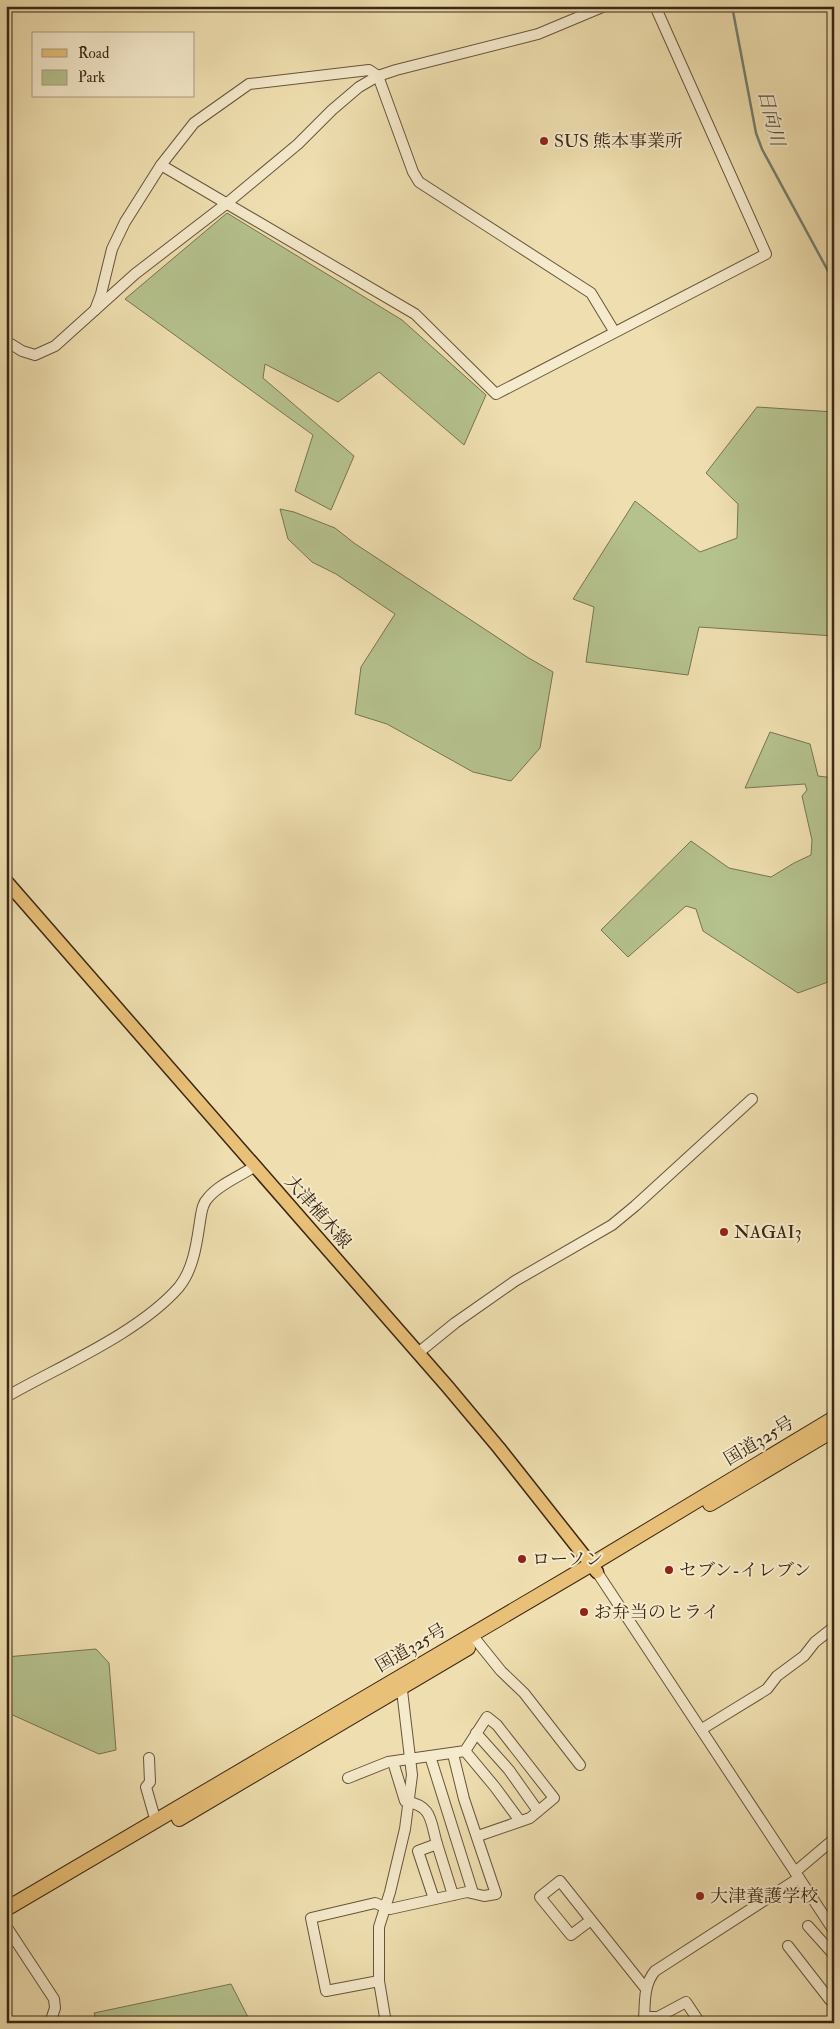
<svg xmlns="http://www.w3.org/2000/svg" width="840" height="2029" viewBox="0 0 840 2029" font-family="'IM FELL Double Pica','Noto Serif JP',serif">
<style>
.green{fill:#b5c28e;stroke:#787451}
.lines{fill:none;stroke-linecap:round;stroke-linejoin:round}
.stream{stroke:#748071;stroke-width:2.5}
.minor-casing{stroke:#67553b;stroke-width:12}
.major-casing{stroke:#3a2714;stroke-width:15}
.highway-casing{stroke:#3a2714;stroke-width:16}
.minor{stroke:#f5eacc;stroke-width:10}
.major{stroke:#e8c078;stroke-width:12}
.highway{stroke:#e8c078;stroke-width:14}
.poi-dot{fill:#8f2418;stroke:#f5eacc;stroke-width:2}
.labels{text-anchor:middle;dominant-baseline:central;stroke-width:4;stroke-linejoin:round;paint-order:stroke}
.poi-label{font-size:18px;fill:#3a2714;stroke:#f5eacc;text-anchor:start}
.street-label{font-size:18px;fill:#3a2714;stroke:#f5eacc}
.water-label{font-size:19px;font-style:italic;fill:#524c3b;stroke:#f5eacc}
</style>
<rect width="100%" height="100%" fill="#efdfb0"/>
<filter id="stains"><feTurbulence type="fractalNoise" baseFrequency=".004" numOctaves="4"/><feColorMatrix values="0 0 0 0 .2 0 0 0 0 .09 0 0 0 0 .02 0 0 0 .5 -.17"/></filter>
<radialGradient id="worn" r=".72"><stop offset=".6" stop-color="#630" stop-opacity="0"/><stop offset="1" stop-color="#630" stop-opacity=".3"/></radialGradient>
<!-- green -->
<g class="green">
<path d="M227,213L402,320L486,395L464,445L379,372L338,402L265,364L263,378L354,456L331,510L295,491L313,435L125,299Z"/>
<path d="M757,407L834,412V636L699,627L688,675L586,662L594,607L573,599L635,501L700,552L737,538L738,504L706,473Z"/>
<path d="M280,509L294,512L335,528L354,543L527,657L553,672L540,748L511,781L473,772L387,724L355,714L361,667L395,614L336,574L312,562L288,539Z"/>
<path d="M770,732L810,744L818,776L834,778V986L828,982L798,993L703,931L696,909L686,906L628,957L601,930L691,841L729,868L771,877L794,863L811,855L812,840L802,796L807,790L805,784L745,788Z"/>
<path d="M96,1649L109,1663L116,1750L99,1754L6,1712V1657Z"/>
<path d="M231,1984L251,2023H98L94,2013Z"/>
</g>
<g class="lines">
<!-- stream -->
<path class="stream" d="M732,6L756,133L762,149L834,282"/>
<!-- minor casing -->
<g class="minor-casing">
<g id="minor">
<path d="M161,165L415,314L496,394L766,254L655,6"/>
<path d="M95,310L101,294L112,249L125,222L161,165L194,123L249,84L369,70L378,76L413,172L419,182L591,293L614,331"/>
<path d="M6,341L22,351L35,355L55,346L135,274L226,204L298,144L332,110L359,87L378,76L396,70L538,34L605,6"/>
<path d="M418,1353L455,1323L515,1281L612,1225L635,1206L752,1099"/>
<path d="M6,1397C60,1366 139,1333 179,1287C195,1267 197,1239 201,1215C202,1209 203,1203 208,1198C219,1184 241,1176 255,1166"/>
<path d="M597,1572L834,1931"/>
<path d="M472,1635L501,1671L524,1693L580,1765"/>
<path d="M702,1729L767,1689L777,1676L804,1656L815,1642L834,1627"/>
<path d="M476,1733L509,1770L538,1811"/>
<path d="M465,1751L495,1787L520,1821"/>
<path d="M430,1756L473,1893"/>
<path d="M149,1758L150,1782L146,1787L156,1822"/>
<path d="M393,1762L405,1801C433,1806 430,1820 437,1844L418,1851L434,1899"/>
<path d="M348,1778L388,1762L465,1751L487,1717L497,1725L554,1798L530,1818L478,1836"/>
<path d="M437,1844L453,1895"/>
<path d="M795,1872L834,1839"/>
<path d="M591,1920L571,1935L540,1897L560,1881L646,1989"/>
<path d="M6,1926L54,1999L55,2008L50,2023"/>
<path d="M808,1926L834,1955"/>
<path d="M788,1946L830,2000L834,1997"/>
<path d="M379,1981L326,1991L311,1918L375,1903L390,1909L467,1892L484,1896L496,1894L464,1799L453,1754"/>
<path d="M644,2017H658L686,2002L700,2023"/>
<path d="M386,2023L379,1981V1927L390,1892L405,1829L412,1775L401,1682"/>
<path d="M644,2023C645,2005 643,1985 655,1971L799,1878"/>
</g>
</g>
<!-- major casing -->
<g class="major-casing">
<path id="major" d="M6,881L447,1386L499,1448L597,1572"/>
</g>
<!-- highway casing -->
<g class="highway-casing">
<g id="highway">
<path d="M710,1504L834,1430"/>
<path d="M179,1819L468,1648"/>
<path d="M6,1909L592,1564L834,1418"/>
</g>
</g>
<!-- minor -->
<use href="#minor" class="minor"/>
<!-- major -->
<use href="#major" class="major"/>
<!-- highway -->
<use href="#highway" class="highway"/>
</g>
<!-- markers -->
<g class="poi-dot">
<circle cx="544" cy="141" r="5"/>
<circle cx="724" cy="1232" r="5"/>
<circle cx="522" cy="1559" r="5"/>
<circle cx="669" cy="1570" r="5"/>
<circle cx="584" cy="1612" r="5"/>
<circle cx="700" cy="1896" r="5"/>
</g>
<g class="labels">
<!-- poi labels -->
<g class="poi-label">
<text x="554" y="141">SUS 熊本事業所</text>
<text x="734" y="1232">NAGAI3</text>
<text x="532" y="1559">ローソン</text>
<text x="679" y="1570">セブン-イレブン</text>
<text x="594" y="1612">お弁当のヒライ</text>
<text x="710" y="1896">大津養護学校</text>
</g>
<!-- street labels -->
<g class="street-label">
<text transform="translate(318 1212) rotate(49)">大津植木線</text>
<text transform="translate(759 1441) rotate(-31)">国道325号</text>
<text transform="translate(411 1648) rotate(-30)">国道325号</text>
</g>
<!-- water labels -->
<g class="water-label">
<text transform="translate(771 118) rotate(76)">日向川</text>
</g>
</g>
<!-- margin -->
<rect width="840" height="2029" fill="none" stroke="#efdfb0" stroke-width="25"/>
<rect x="8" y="8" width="825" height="2014" fill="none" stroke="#3a2714" stroke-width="2.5"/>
<rect x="12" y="12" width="815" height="2004" fill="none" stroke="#3a2714"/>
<!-- legend -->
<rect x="32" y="32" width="162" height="65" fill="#f5eacc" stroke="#aa9c82"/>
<rect x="42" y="49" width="25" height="8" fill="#e8c078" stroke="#aa9c82"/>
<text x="78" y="58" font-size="15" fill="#3a2714">Road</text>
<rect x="42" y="70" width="25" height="15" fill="#b5c28e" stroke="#aa9c82"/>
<text x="78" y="82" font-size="15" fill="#3a2714">Park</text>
<rect width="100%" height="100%" filter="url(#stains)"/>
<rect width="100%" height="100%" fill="url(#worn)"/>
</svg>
